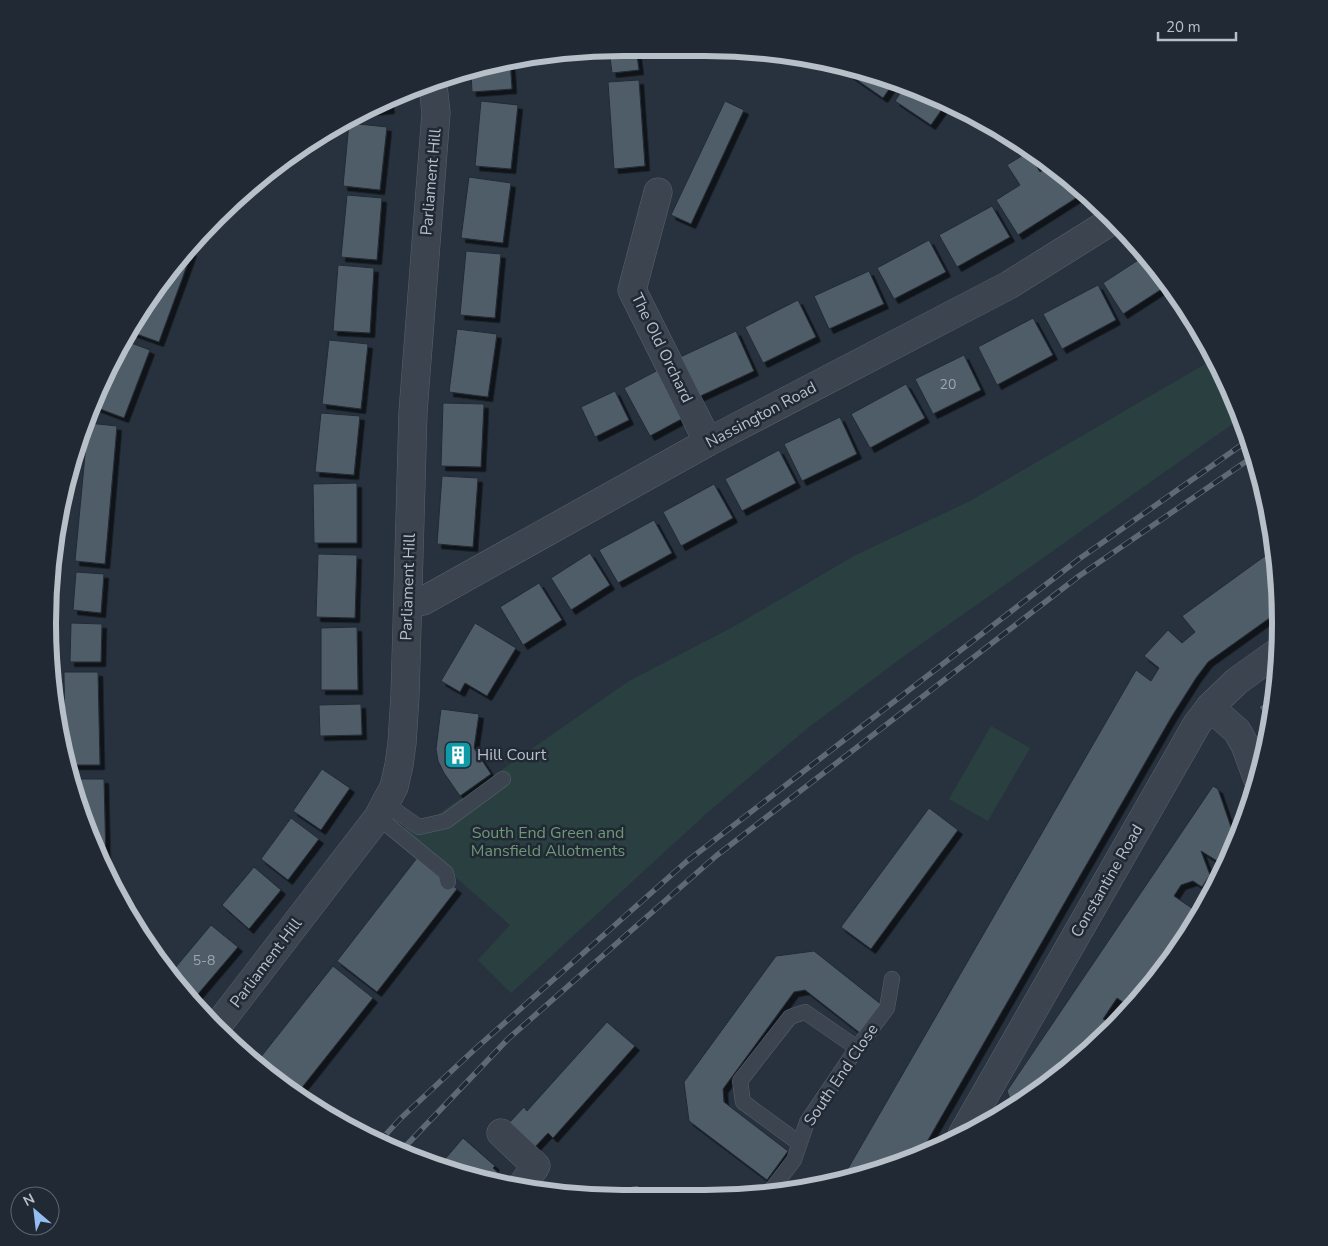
<svg xmlns="http://www.w3.org/2000/svg" width="1328" height="1246" viewBox="0 0 1328 1246" font-family="'Nunito Sans',sans-serif">
<style>
.green{fill:#2a4040}
.building{fill:#505d69;stroke:#222b36;filter:url(#shadow)}
.lines{fill:none;stroke-linecap:round;stroke-linejoin:round}
.lane-casing{stroke:#59626c;stroke-width:16}
.street-casing{stroke:#59626c;stroke-width:29}
.lane{stroke:#3b444f;stroke-width:15}
.street{stroke:#3b444f;stroke-width:28}
.rail-casing{stroke:#5d6975;stroke-width:5.5}
.rail{stroke:#202934;stroke-width:4;stroke-dasharray:11;stroke-linecap:butt}
.labels{text-anchor:middle;dominant-baseline:central;stroke-width:5;stroke-linejoin:round;paint-order:stroke}
.number-label{font-size:14px;fill:#9da6b1}
.street-label{font-size:16px;fill:#b7bfc9;stroke:#202934}
.poi-label{font-size:16px;fill:#b7bfc9;stroke:#202934;text-anchor:start}
.park-label{font-size:16px;fill:#709877;stroke:#202934}
.rim{fill:none;stroke:#b7bfc9;stroke-width:6}
</style>
<defs>
<filter id="shadow"><feDropShadow dx="4.5" dy="4.5" stdDeviation="0" flood-color="#0009"/></filter>
</defs>
<rect width="100%" height="100%" fill="#27323e"/>
<!-- green -->
<g class="green">
<path d="M1214,359L1241,418L904,656L809,727L708,812L511,993L478,960L510,925L401,829L424,824L629,681L733,627L854,556L970,501Z"/>
<path d="M991,726L1030,748L988,821L949,799Z"/>
</g>
<!-- building -->
<g class="building">
<path d="M623,48H636L639,70L612,73L609,49Z"/>
<path d="M510,59L512,89L472,92L471,72Z"/>
<path d="M834,64L854,67L894,82L883,98Z"/>
<path d="M639,80L645,166L614,169L608,82Z"/>
<path d="M905,86L947,102L931,125L895,101Z"/>
<path d="M389,100L390,109L360,112L369,107Z"/>
<path d="M481,101L518,105L511,169L475,166Z"/>
<path d="M725,101L744,110L691,224L671,215Z"/>
<path d="M349,123L387,127L380,190L343,186Z"/>
<path d="M1028,152L1040,172L1052,165L1084,193L1018,235L996,200L1020,185L1007,165Z"/>
<path d="M469,177L511,183L503,243L461,238Z"/>
<path d="M347,195L382,198L377,260L341,257Z"/>
<path d="M992,206L1010,237L957,267L939,235Z"/>
<path d="M929,240L946,272L894,299L877,268Z"/>
<path d="M186,250L192,252L159,342L128,331Z"/>
<path d="M466,251L501,254L495,318L460,315Z"/>
<path d="M1146,255L1168,285L1123,314L1103,283Z"/>
<path d="M338,265L374,268L370,333L333,331Z"/>
<path d="M869,271L884,304L829,329L814,296Z"/>
<path d="M1098,285L1116,320L1062,349L1043,314Z"/>
<path d="M798,300L816,337L763,363L745,327Z"/>
<path d="M1033,318L1053,355L997,385L978,347Z"/>
<path d="M457,329L497,334L488,397L449,392Z"/>
<path d="M736,331L754,371L694,399L676,359Z"/>
<path d="M123,340L150,350L124,418L95,407Z"/>
<path d="M329,340L368,344L361,409L322,404Z"/>
<path d="M964,355L981,390L933,414L915,379Z"/>
<path d="M662,368L687,416L650,436L624,388Z"/>
<path d="M906,384L925,418L870,448L851,414Z"/>
<path d="M615,391L629,420L595,437L581,407Z"/>
<path d="M443,403L484,404L481,467L441,466Z"/>
<path d="M321,413L360,416L354,475L315,472Z"/>
<path d="M840,417L857,454L802,481L784,444Z"/>
<path d="M88,423L117,426L105,564L75,561Z"/>
<path d="M779,450L796,483L742,511L725,479Z"/>
<path d="M442,476L478,478L473,547L437,544Z"/>
<path d="M357,483V543H314L313,484Z"/>
<path d="M714,484L733,518L681,546L663,512Z"/>
<path d="M654,520L672,553L618,583L599,550Z"/>
<path d="M1276,548L1278,612L1208,662L1196,678L1172,716L920,1154L890,1168L842,1179L1136,670L1151,681L1159,668L1144,656L1168,630L1182,643L1195,632L1182,616Z"/>
<path d="M590,553L610,585L571,610L551,578Z"/>
<path d="M318,554L357,555L355,618L316,617Z"/>
<path d="M76,572L104,574L101,613L73,610Z"/>
<path d="M539,583L562,620L523,645L500,607Z"/>
<path d="M71,623L102,624L101,662H70Z"/>
<path d="M475,623L516,648L487,696L465,683L460,692L441,681Z"/>
<path d="M357,627L358,690H321V628Z"/>
<path d="M64,672H98L100,765H70L65,745Z"/>
<path d="M1273,697L1269,721L1259,707Z"/>
<path d="M361,704L362,735L320,736L319,705Z"/>
<path d="M441,709L479,714L474,748L491,774L460,796L444,773L438,761L436,749Z"/>
<path d="M322,769L350,788L321,830L293,811Z"/>
<path d="M74,779H104L106,864H102L91,843Z"/>
<path d="M1213,786L1218,789L1233,833L1237,836L1232,850L1222,864L1201,851L1210,875L1202,887L1193,881L1181,885L1174,896L1196,911L1137,1000L1130,1007L1117,998L1103,1019L1113,1025L1085,1055L1013,1107L1007,1091Z"/>
<path d="M929,808L958,830L871,949L841,927Z"/>
<path d="M291,818L319,839L288,880L261,859Z"/>
<path d="M417,858L457,889L377,992L337,961Z"/>
<path d="M254,867L281,890L249,929L222,905Z"/>
<path d="M211,925L238,947L192,1001L170,974Z"/>
<path d="M814,951L882,1005L860,1033L805,990L794,992L723,1089L724,1102L788,1151L767,1180L689,1121L684,1082L776,956Z"/>
<path d="M333,966L373,998L296,1095L256,1063Z"/>
<path d="M607,1022L635,1046L553,1138L548,1133L534,1148L508,1124L524,1107L527,1111Z"/>
<path d="M463,1138L495,1166L493,1168L507,1181L509,1179L512,1181L507,1186L439,1166Z"/>
<path d="M637,1185L654,1197L623,1198L596,1196L599,1193Z"/>
</g>
<g class="lines">
<!-- lane casing -->
<g class="lane-casing">
<g id="lane">
<path d="M386,804L419,827L446,821L503,779"/>
<path d="M378,817L446,873L448,882"/>
<path d="M799,1143L743,1102L740,1081L790,1017L805,1012L857,1048"/>
<path d="M768,1194L794,1160L807,1122L857,1048L887,1008L892,979"/>
</g>
</g>
<!-- street casing -->
<g class="street-casing">
<g id="street">
<path d="M658,192L632,290L708,442"/>
<path d="M408,604L423,601L708,442L1009,285L1113,220"/>
<path d="M1210,707L1237,731L1245,745L1258,780"/>
<path d="M215,1029L378,817L394,787L399,765L402,743L405,696L413,412L436,113L433,85"/>
<path d="M501,1133L536,1166L520,1188"/>
<path d="M962,1135L1197,724L1210,707L1237,681L1279,651"/>
</g>
</g>
<!-- lane -->
<use href="#lane" class="lane"/>
<!-- street -->
<use href="#street" class="street"/>
<!-- rail casing -->
<g class="rail-casing">
<g id="rail">
<path d="M379,1142L400,1119L474,1050L686,862L1079,559L1250,439"/>
<path d="M399,1153L508,1039L716,856L1079,576L1254,456"/>
</g>
</g>
<!-- rail -->
<use href="#rail" class="rail"/>
</g>
<!-- icons -->
<defs>
<g id="building-square" transform="scale(1.4375)"><rect x="-9" y="-9" width="18" height="18" rx="4" fill="#0f9aa8" stroke="#202934"/><path d="M-4-6H4V6H1V3H-1V6H-4ZM-2.5-4.3h1.7v1.8h-1.7ZM.8-4.3h1.7v1.8H.8ZM-2.5-1h1.7V.8h-1.7ZM.8-1h1.7V.8H.8Z" fill="#fff"/></g>
</defs>
<g fill-rule="evenodd">
<use href="#building-square" x="458" y="755"/>
</g>
<g class="labels">
<!-- number labels -->
<g class="number-label">
<text x="948" y="384">20</text>
<text x="204" y="960">5-8</text>
</g>
<!-- street labels -->
<g class="street-label">
<text transform="translate(431 182) rotate(-85)">Parliament Hill</text>
<text transform="translate(662 348) rotate(64)">The Old Orchard</text>
<text transform="translate(761 415) rotate(-28)">Nassington Road</text>
<text transform="translate(408 587) rotate(-88)">Parliament Hill</text>
<text transform="translate(1107 881) rotate(-60)">Constantine Road</text>
<text transform="translate(266 963) rotate(-53)">Parliament Hill</text>
<text transform="translate(841 1075) rotate(-56)">South End Close</text>
</g>
<!-- poi labels -->
<g class="poi-label">
<text x="477" y="755">Hill Court</text>
</g>
<!-- park labels -->
<g class="park-label">
<text x="548" y="833">South End Green and<tspan x="548" dy="18">Mansfield Allotments</tspan></text>
</g>
</g>
<!-- crop -->
<path d="M0 0H1328V1246H0ZM623 56H705A567 567 0 0 1 1272 623V623A567 567 0 0 1 705 1190H623A567 567 0 0 1 56 623V623A567 567 0 0 1 623 56Z" fill="#202934" fill-rule="evenodd"/>
<path class="rim" d="M623 56H705A567 567 0 0 1 1272 623V623A567 567 0 0 1 705 1190H623A567 567 0 0 1 56 623V623A567 567 0 0 1 623 56Z"/>
<!-- north arrow -->
<g transform="translate(35 1211) rotate(332)"><circle r="24" fill="#202934" stroke="#5c6570"/>
<path d="M0-4L9 19L0 12L-9 19Z" fill="#94bef1"/>
<text y="-8" font-size="14" font-weight="bold" text-anchor="middle" fill="#b7bfc9">N</text>
</g>
<!-- scale -->
<path d="M1158 32v8h78v-8" fill="none" stroke="#b7bfc9" stroke-width="2.5"/>
<text x="1166" y="32" font-size="15" fill="#b7bfc9" stroke="#202934" stroke-width="4" paint-order="stroke">20 m</text>
</svg>
